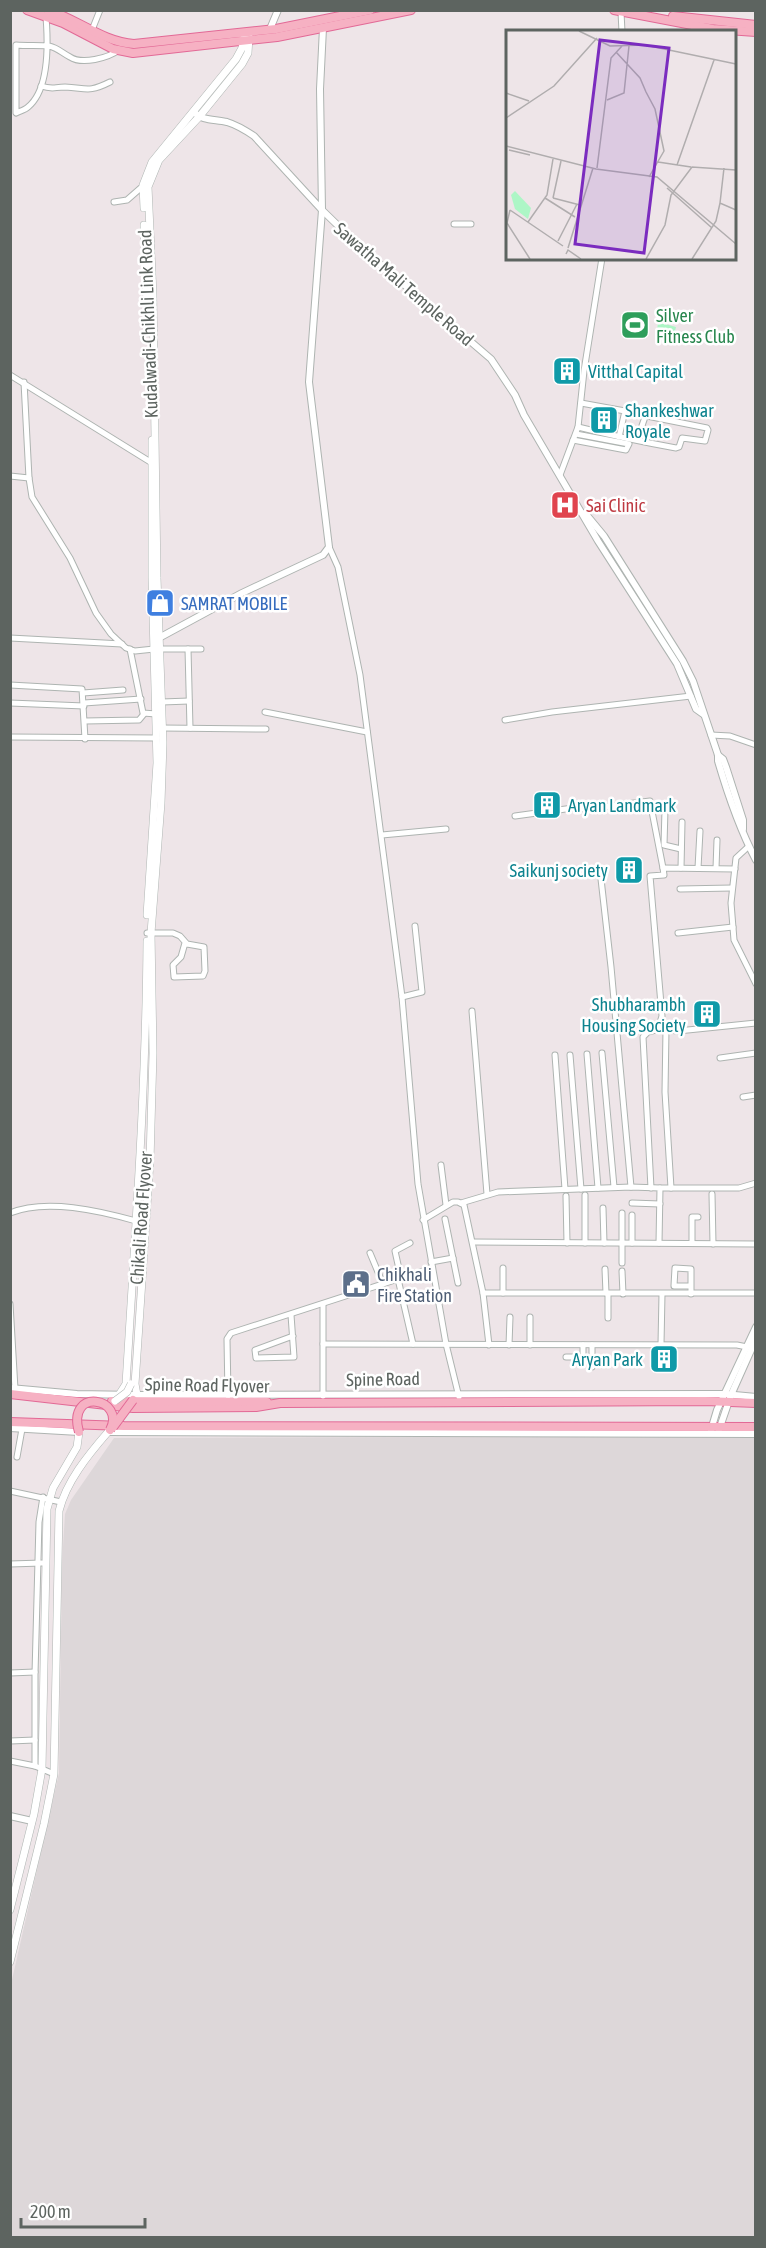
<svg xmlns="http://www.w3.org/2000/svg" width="766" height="2248" viewBox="0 0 766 2248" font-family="'Asap Condensed',sans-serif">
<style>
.industrial{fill:#ddd7d9}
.water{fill:#adf6c6}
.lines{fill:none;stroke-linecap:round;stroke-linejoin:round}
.minor-casing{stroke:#aeb4b1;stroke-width:7}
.tertiary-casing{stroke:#aeb4b1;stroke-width:8}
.secondary-casing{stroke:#afb6b3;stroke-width:8}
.primary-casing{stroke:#e26996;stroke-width:10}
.minor{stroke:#fff;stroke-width:5}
.tertiary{stroke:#fff;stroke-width:6}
.secondary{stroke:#fff;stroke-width:7}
.primary{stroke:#f6b1c3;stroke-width:8}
.secondary-bridge-casing{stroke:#afb6b3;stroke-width:8;stroke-linecap:butt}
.primary-bridge-casing{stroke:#e26996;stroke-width:10;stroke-linecap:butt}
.secondary-bridge{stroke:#fff;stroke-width:7}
.primary-bridge{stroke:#f6b1c3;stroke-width:8}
.labels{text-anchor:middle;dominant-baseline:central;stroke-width:5;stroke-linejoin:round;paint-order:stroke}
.street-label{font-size:18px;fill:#5d6460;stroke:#fff}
.leisure-label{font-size:18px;fill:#27864d;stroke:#fff;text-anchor:start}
.culture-label{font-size:18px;fill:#0d838f;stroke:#fff;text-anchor:start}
.health-label{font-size:18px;fill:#be3a42;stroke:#fff;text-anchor:start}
.shop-label{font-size:18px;fill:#366cbe;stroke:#fff;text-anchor:start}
.service-label{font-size:18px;fill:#4e5e75;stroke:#fff;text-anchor:start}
.inset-road{fill:none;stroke:#b0adae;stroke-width:1.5}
.view{fill:#7b2cbf;fill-opacity:0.15;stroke:#7b2cbf;stroke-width:3}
.inset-edge{fill:none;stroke:#5d6460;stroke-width:3}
</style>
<rect width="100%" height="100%" fill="#eee5e8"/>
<!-- industrial -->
<path class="industrial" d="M745,1436L755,1437V2237L11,2238V1984L59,1773L62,1563L65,1514L71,1500L114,1438Z"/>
<!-- water -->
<path class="water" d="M658,322L676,327L674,335L657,331Z"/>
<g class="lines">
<!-- minor casing -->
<g class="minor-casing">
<g id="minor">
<path d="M621,12L622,32"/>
<path d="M46,17C48,42 50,89 28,107C25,110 20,111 16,113V45C27,46 39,45 49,46C58,48 62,53 70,57C82,65 108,58 119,50"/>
<path d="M92,30L100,10"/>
<path d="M41,86C53,90 54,87 65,87C87,88 88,93 110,82"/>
<path d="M114,202L127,200L143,186"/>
<path d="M454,224H471"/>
<path d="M10,375L152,463"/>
<path d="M581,403L625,411L619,437"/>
<path d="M625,411L634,413"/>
<path d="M578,427C610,435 643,442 676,448L679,447L682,438L705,441L708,430L707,428L647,416L645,417L637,440"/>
<path d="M573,440L626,450L629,444L576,434"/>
<path d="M560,475L578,427L584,371L602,258"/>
<path d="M10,476L29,478L24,382"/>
<path d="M29,478L32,497L70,558L96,613L111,634L126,648L135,651L154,649H201"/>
<path d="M329,547L338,567L360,675L402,997L418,1184L446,1344L459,1397"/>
<path d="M10,638L122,644"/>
<path d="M130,649L143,713L156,714"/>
<path d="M188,649L190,728"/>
<path d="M10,685L82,689L85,739"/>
<path d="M83,693L123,690"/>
<path d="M162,702L189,701"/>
<path d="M10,703L84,706"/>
<path d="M84,703L141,699"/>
<path d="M265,712L367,732"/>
<path d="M505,720L552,712L691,696"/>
<path d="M85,721L139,720L144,714"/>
<path d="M162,728L266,729"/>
<path d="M711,735L730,736L756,745"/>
<path d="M10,737L157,738"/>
<path d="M665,809L664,845L681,849"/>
<path d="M515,816L573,808L586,809L650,801L663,868"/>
<path d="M382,835L446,829"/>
<path d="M749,846L736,858L731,903L734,940L756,984"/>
<path d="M681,868L682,822"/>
<path d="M698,868L700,831"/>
<path d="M716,868L717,840"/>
<path d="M601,879L611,967L631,1187"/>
<path d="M680,889L732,888"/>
<path d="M147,933H173L180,936L187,944L204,947L205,971L203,976L174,977L173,965L181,957L185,943"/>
<path d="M678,933L733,927"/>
<path d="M402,997L422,992L415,926"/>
<path d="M472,1011L487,1194"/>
<path d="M658,1029L662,1016L650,876L664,875L663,868L735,869"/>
<path d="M666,1029L665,1092L671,1188"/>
<path d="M602,1053L614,1187"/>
<path d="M587,1054L598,1188"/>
<path d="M555,1055L565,1189"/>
<path d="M570,1055L581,1189"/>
<path d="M720,1058L756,1053"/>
<path d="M743,1097L756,1095"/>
<path d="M441,1165L446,1205"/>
<path d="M651,1188L643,1037L648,1032L659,1029L678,1031L756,1023"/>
<path d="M660,1188H739L756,1183"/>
<path d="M712,1194L713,1244"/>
<path d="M585,1195V1243"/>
<path d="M566,1196L567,1243"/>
<path d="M461,1203L498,1192L631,1187L660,1188L659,1243"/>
<path d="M632,1203L660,1204"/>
<path d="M603,1208L604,1243"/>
<path d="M10,1213C46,1198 100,1211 136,1221"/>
<path d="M445,1219L458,1283"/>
<path d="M423,1220L453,1202H458L464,1205L483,1293L489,1345"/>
<path d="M473,1242L756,1244"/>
<path d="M632,1243V1215"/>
<path d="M692,1243V1217H698"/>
<path d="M370,1253L383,1284"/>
<path d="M431,1262L453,1258"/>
<path d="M622,1263V1213"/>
<path d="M605,1269L606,1293"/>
<path d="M622,1271L623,1294"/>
<path d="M401,1278L395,1251L410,1243"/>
<path d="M398,1279L413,1344"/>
<path d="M483,1293H756"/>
<path d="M503,1293V1268"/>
<path d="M608,1294V1318"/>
<path d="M691,1294C691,1285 691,1277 691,1269L675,1268L674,1286H691"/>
<path d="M10,1304L15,1389"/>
<path d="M323,1304V1396"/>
<path d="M291,1315L294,1357L256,1358L255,1350L293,1336"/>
<path d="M530,1317V1345"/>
<path d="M323,1344L737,1345L747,1347"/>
<path d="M661,1344L662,1294"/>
<path d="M509,1345L510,1317"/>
<path d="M592,1345V1367"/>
<path d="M566,1357H583V1345"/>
<path d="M228,1396L227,1339L231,1333L432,1268"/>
<path d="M17,1457L22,1429"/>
<path d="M10,1491L61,1502"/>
<path d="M10,1564L42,1563"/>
<path d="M10,1673L35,1672"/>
<path d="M10,1741L35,1740"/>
<path d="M10,1761L35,1766L54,1774"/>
<path d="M35,1766V1674L39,1522L43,1497"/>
</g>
</g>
<!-- tertiary casing -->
<g class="tertiary-casing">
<g id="tertiary">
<path d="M270,29L278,10"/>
<path d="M194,112C202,121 215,119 227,122C237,125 245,130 254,136L322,210L359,246L491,359L515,395L524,415L598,541L677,664L696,709L703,714"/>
<path d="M585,513L604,536L683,661L693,681L718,755V761C728,795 739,828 756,860"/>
<path d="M157,639L242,593L323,555L329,547L309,382L322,210L320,89L323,28"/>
<path d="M718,755L723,759L726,767L743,820V829"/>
<path d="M10,1388L77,1394L137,1395L724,1394L756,1397"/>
<path d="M10,1428L79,1432"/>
<path d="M711,1430L717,1410L756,1327"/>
<path d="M719,1430L731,1395L756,1339"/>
<path d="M108,1432L756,1434"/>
<path d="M10,1816L32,1821"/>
</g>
</g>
<!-- secondary casing -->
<g class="secondary-casing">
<g id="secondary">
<path d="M144,208L143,185L152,162L236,59L242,48L244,37"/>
<path d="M144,225L148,333"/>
<path d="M147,915L157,763L152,578V440"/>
<path d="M119,1395L126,1384C135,1236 146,1089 147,941"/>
<path d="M137,1395L135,1384L150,1161L153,1053L151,933L161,803L163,743L157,578L153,296L148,187L159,160L199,117L242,64L248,53L249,37"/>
<path d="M10,1910L34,1814L42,1769L47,1509L53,1488L77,1447L79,1432"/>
<path d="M10,1962L44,1824L54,1774L59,1511C66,1482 88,1455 108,1432"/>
</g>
</g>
<!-- primary casing -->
<g class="primary-casing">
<g id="primary">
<path d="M27,10L63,23L113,49L133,53L277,37L411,10"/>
<path d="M48,10C77,19 103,42 134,44L276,29L370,10"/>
<path d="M614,10L713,29L756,32"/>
<path d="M673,16L756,25"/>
<path d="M10,1394L133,1408L256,1407L280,1403L705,1401L756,1403"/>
<path d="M112,1401L267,1402"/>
<path d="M10,1422L124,1426L756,1427"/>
</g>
</g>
<!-- minor -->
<use href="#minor" class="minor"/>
<!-- tertiary -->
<use href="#tertiary" class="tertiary"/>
<!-- secondary -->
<use href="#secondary" class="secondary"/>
<!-- primary -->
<use href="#primary" class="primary"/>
<!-- secondary-bridge casing -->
<g class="secondary-bridge-casing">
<path id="secondary-bridge" d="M115,1401L127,1392L131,1384"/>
</g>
<!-- primary-bridge casing -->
<g class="primary-bridge-casing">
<g id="primary-bridge">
<path d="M113,1427L133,1400"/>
<path d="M79,1432C66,1386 127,1398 110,1430"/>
</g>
</g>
<!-- secondary-bridge -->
<use href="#secondary-bridge" class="secondary-bridge"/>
<!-- primary-bridge -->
<use href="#primary-bridge" class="primary-bridge"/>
</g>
<!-- icons -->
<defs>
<g id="stadium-square" transform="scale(1.5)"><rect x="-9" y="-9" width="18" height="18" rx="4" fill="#2e9e5b" stroke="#fff"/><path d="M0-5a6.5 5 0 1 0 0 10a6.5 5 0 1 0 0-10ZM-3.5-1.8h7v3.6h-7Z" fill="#fff"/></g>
<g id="building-square" transform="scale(1.5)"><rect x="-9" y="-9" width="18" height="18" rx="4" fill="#0f9aa8" stroke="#fff"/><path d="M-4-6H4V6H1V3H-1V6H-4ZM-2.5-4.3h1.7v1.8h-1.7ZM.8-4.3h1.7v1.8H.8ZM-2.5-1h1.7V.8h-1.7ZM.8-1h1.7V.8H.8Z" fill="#fff"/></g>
<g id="hospital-square" transform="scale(1.5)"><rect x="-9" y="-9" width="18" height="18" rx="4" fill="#e0444e" stroke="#fff"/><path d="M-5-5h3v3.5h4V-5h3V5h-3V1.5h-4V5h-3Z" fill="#fff"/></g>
<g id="shop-square" transform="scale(1.5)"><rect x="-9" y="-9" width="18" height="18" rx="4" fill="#3f7fe0" stroke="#fff"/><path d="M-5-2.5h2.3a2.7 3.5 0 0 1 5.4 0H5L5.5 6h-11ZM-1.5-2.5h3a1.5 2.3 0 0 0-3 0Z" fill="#fff"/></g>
<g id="civic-square" transform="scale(1.5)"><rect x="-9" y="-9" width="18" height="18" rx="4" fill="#5c6f8a" stroke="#fff"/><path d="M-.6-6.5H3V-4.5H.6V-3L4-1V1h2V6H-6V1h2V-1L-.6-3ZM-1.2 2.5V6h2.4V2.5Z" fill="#fff"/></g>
</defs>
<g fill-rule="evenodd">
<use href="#stadium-square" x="635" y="325"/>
<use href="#building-square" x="567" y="371"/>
<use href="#building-square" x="604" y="420"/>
<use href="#hospital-square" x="565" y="505"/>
<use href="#shop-square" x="160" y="603"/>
<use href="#building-square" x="547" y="805"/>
<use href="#building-square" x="629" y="870"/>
<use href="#building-square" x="707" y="1014"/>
<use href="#civic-square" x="356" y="1284"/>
<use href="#building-square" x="664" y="1359"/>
</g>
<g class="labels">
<!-- street labels -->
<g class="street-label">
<text transform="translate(404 284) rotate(41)">Sawatha Mali Temple Road</text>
<text transform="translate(148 324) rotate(-92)">Kudalwadi-Chikhli Link Road</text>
<text transform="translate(141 1218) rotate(-86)">Chikali Road Flyover</text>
<text transform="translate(383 1379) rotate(-1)">Spine Road</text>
<text transform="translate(207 1385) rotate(1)">Spine Road Flyover</text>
</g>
<!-- leisure labels -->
<g class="leisure-label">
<text x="656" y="315">Silver<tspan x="656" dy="21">Fitness Club</tspan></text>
</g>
<!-- culture labels -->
<g class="culture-label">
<text x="588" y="371">Vitthal Capital</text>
<text x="625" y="410">Shankeshwar<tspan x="625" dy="21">Royale</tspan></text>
<text x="568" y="805">Aryan Landmark</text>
<text x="608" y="870" text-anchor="end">Saikunj society</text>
<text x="686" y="1004" text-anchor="end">Shubharambh<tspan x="686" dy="21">Housing Society</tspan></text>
<text x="643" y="1359" text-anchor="end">Aryan Park</text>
</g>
<!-- health labels -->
<g class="health-label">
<text x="586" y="505">Sai Clinic</text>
</g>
<!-- shop labels -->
<g class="shop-label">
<text x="181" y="603">SAMRAT MOBILE</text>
</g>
<!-- service labels -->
<g class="service-label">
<text x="377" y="1274">Chikhali<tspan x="377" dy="21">Fire Station</tspan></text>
</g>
</g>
<!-- overview -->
<g transform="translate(506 30)">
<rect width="230" height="230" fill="#eee5e8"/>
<path d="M9,161L25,178L22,189L9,179L5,165Z" fill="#adf6c6"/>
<path class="inset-road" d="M73,1L104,16L139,15L230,34M110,22L134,48L140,62M140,62L149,79L158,121L143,147M0,63L23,71M101,70L118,63L123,16M0,88L48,56L91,8M0,116L90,139L151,147L230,214M3,120L24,125M152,132L185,137M171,135L208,30M91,138L105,28L116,16M161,158L206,198M39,168L69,187M47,168L55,131M47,168L74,175M214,173L218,138M4,180L1,193L24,229M4,180L57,216M22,192L41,165L47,129M52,211L71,174M62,218L87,138M60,224L62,220L75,229M140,229L159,195L165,165L186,137L230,140M186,229L210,191L214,173L230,180"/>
<path class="view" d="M94,10L163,18L138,223L69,214Z"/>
<rect width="230" height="230" class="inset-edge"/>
</g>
<!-- border -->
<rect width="766" height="2248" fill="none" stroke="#5d6460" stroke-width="24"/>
<!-- scale -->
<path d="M21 2218v9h124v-9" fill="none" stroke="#5d6460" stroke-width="3"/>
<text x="30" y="2218" font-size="18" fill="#5d6460" stroke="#ffffff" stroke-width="4.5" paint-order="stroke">200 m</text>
</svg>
